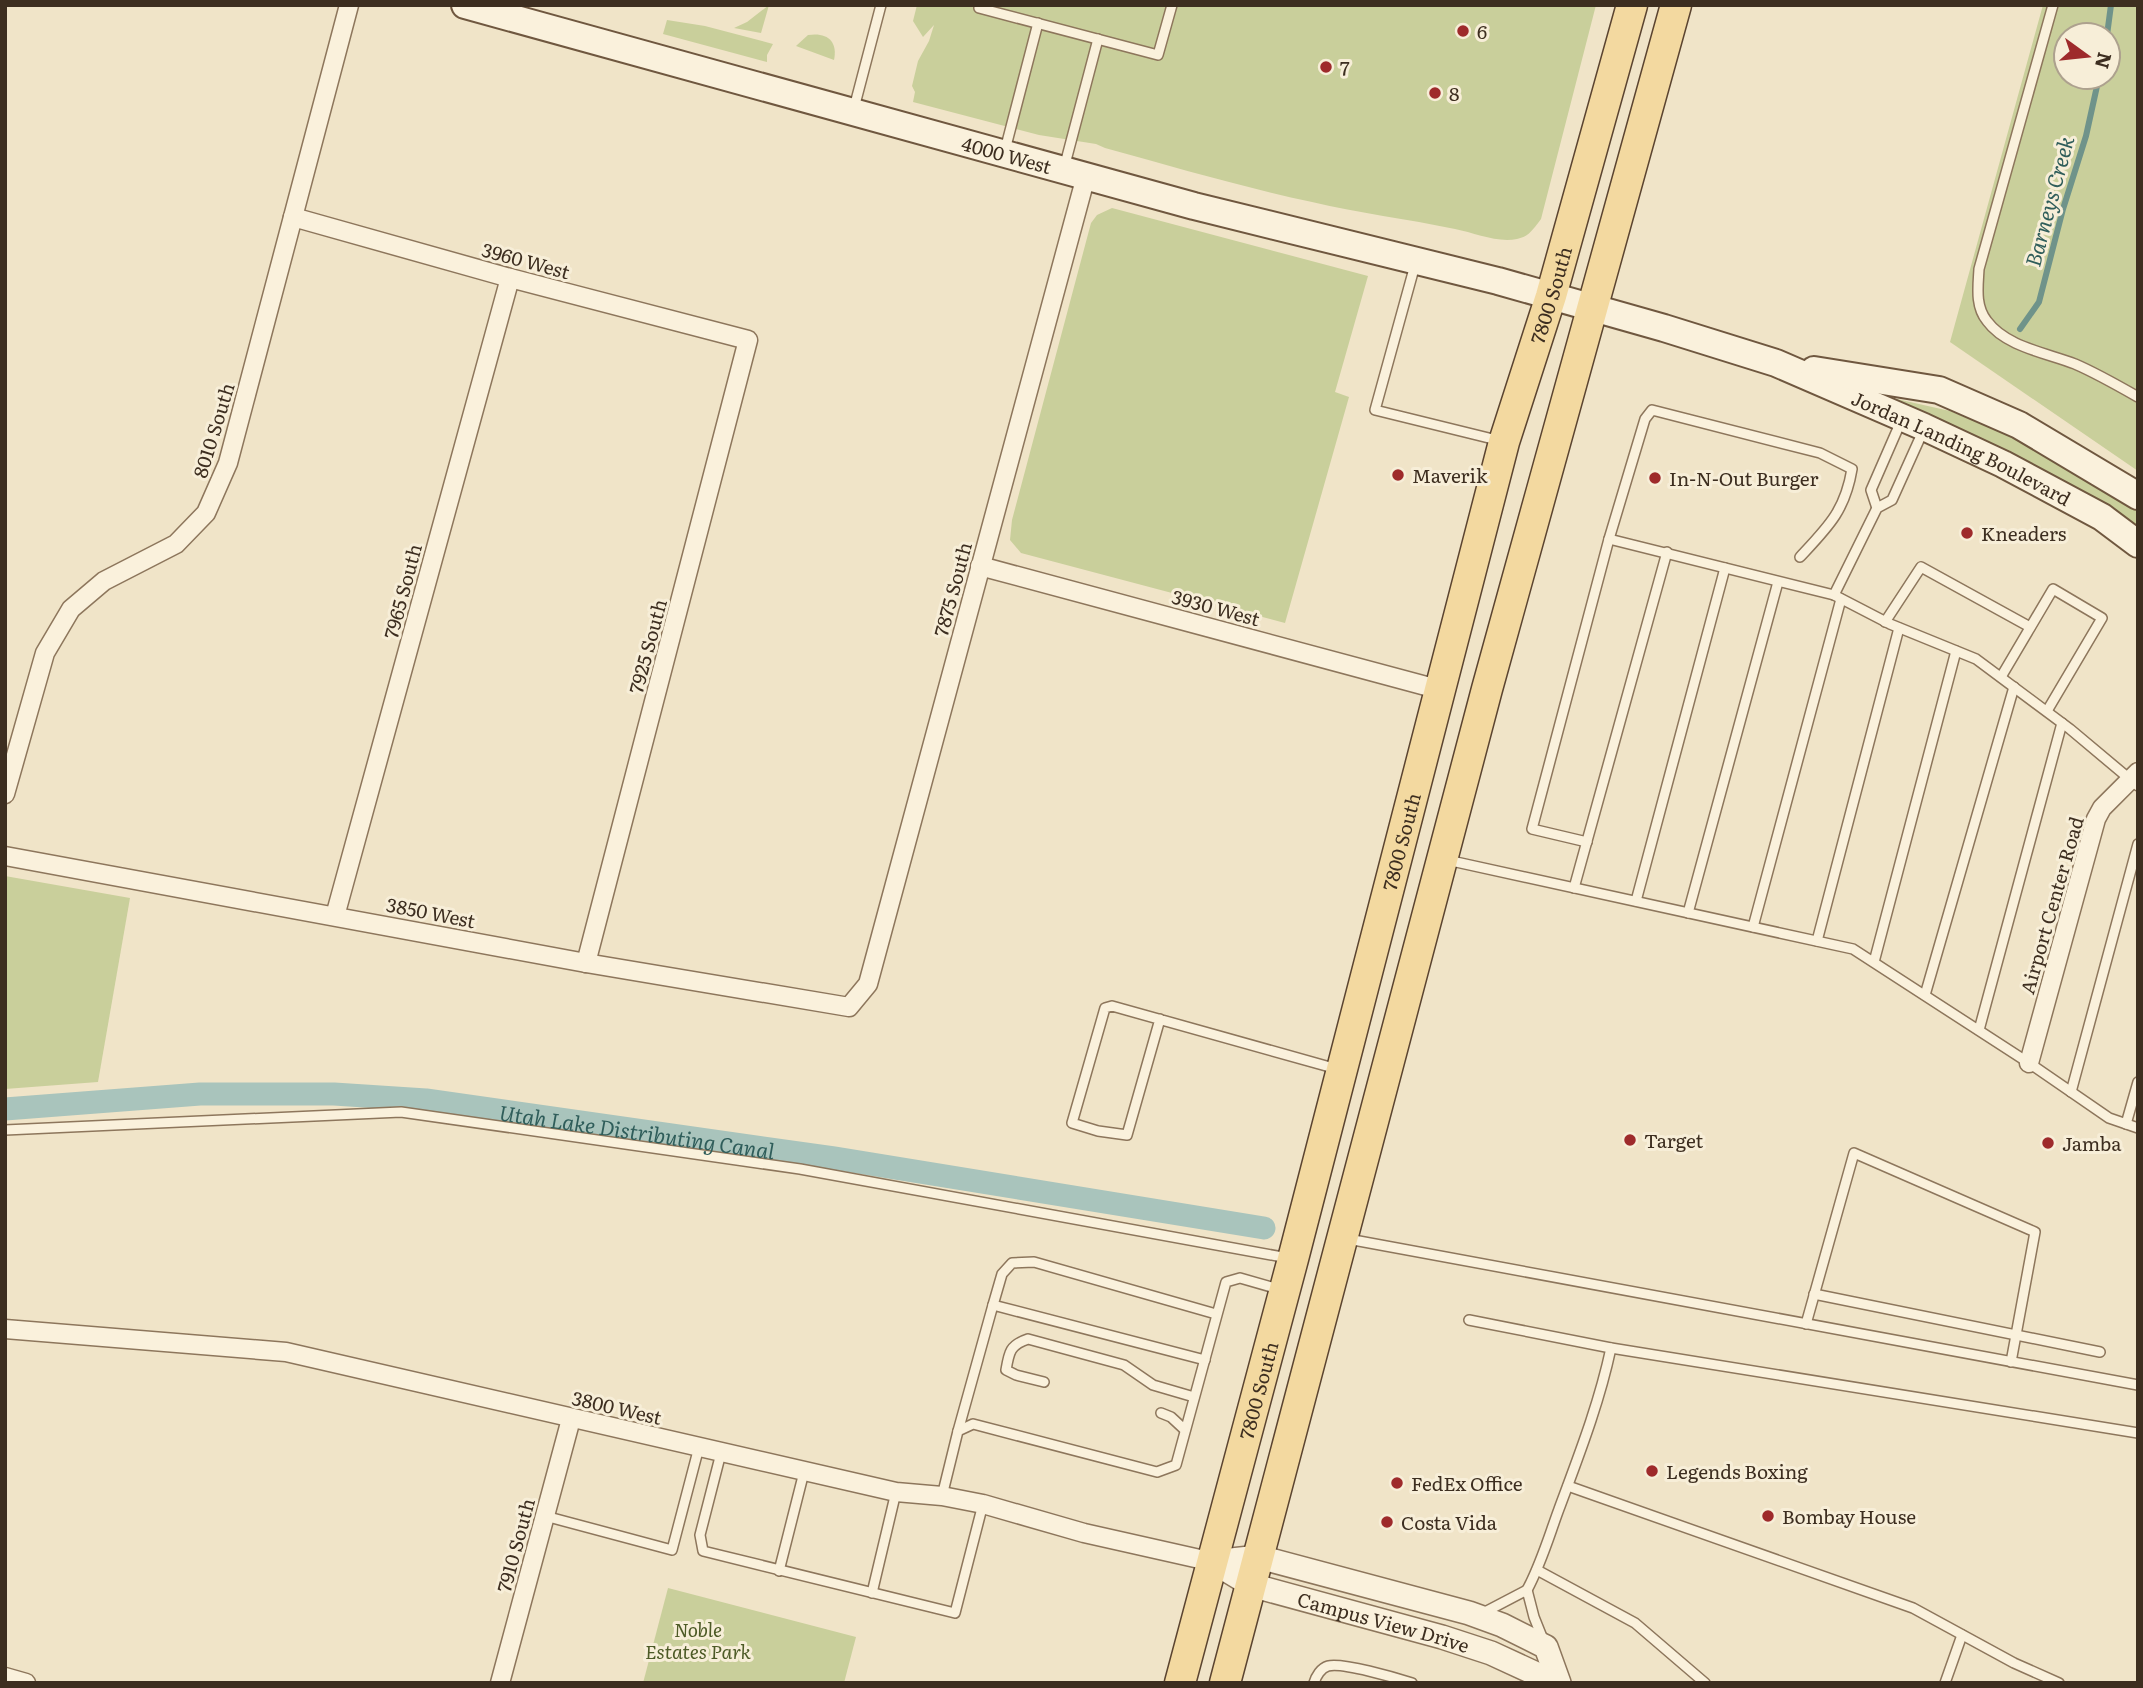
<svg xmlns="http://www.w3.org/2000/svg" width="2143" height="1688" viewBox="0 0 2143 1688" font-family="Literata,serif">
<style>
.green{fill:#c9cf9b;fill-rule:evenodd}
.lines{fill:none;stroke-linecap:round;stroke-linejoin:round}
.stream{stroke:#6f938a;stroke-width:6}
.canal{stroke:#a9c4bc;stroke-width:23}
.service-casing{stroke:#8d765c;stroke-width:12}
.minor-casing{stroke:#8d765c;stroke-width:21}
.tertiary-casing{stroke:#8d765c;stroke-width:26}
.secondary-casing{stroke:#6f573f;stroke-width:30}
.primary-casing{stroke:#5b4430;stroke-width:33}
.service{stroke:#faf1dc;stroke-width:9}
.minor{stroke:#faf1dc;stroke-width:18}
.tertiary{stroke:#faf1dc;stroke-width:23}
.secondary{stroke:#faf1dc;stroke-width:26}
.primary{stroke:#f3d9a0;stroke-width:30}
.poi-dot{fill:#9e2a2b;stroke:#f7eed8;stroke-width:2.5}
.labels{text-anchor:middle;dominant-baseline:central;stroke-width:6;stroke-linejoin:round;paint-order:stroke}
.poi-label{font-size:19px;fill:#3d2e20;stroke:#f7eed8;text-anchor:start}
.street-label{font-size:19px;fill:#3d2e20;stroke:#f7eed8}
.park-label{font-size:19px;font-style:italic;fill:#4d5a26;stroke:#f7eed8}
.water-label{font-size:21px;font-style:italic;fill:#2f5d5a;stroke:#f7eed8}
</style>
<rect width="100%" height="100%" fill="#f0e4c8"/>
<!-- green -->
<g class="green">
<path d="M769,5L761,33L734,28L747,22Z"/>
<path d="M917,5H1596L1541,219C1534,228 1529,237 1517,239C1497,243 1475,233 1455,229C1407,219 1359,213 1312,202C1242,187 1174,167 1105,148L1096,144L1039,135L913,102L915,92L912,86L918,61L929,41L934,25L923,37L913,21Z"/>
<path d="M2043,5H2138V471L1950,342ZM2066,35H2108V77H2066Z"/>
<path d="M667,20L705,26L773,44L767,55V62L663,34Z"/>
<path d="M808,35C827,32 838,41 834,60L796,46Z"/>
<path d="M1112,208L1368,276L1335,392L1349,397L1285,623L1021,553L1010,540L1012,520L1091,223L1097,215Z"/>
<path d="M1879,395L1950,411L2025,442L2138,508V529L2052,475Z"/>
<path d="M5,876L130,898L98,1082L5,1089Z"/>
<path d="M668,1588L856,1637L844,1683H643Z"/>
</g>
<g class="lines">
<!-- stream -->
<g class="stream">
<path d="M2107,35L2111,5"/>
<path d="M2020,329L2039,302L2063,209L2086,136L2099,77"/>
</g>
<!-- canal -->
<path class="canal" id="s1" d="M5,1109L200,1094H334L426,1100L834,1158L1264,1228"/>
<!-- service casing -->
<g class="service-casing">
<g id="service">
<path d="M980,5L979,8L1158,55L1172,5"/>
<path d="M2053,5L1979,269C1978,287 1975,306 1987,321C2006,347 2047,353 2075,364C2096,373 2117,385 2138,397"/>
<path d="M854,108L881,5"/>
<path d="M1005,150L1038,23"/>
<path d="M1064,168L1098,39"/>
<path d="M1415,265L1375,410L1501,441"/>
<path d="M1877,508L1871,490L1902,419"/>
<path d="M1609,539L1834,595L1890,624L1976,659L2070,729L2138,786"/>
<path d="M1834,595L1877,508L1892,500L1924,429"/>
<path d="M1885,622L1921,567L2030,627"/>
<path d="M2001,677L2053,589L2102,618L2047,711"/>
<path d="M1587,842L1532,829L1609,539L1645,419L1652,410L1820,453L1852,469C1845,511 1828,527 1800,557"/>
<path d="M1447,860L1853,949L2029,1063L2109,1118L2138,1128"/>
<path d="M1574,888L1667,552"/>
<path d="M1636,901L1725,568"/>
<path d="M1688,913L1778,582"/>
<path d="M1753,927L1841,599"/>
<path d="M1817,941L1899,628"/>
<path d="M1874,962L1956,651"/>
<path d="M1925,995L2014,687"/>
<path d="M1160,1019L1127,1135L1098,1131L1072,1123L1105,1008L1112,1006L1337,1069"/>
<path d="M1979,1030L2062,723"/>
<path d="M2071,1092L2138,844"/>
<path d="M2126,1124L2138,1082"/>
<path d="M5,1130L401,1112L800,1169L1288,1258"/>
<path d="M1348,1239L2138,1385"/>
<path d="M1814,1294L2100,1352"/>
<path d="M993,1305L1002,1274L1012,1263L1034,1262L1216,1314"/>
<path d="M1469,1320L1611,1348L2138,1433"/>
<path d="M1806,1324L1854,1153L2035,1232L2011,1362"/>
<path d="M1044,1382L1016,1375L1006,1370C1009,1352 1010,1345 1028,1339L1124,1365L1153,1385L1194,1397"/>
<path d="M1161,1413L1171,1417L1185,1430"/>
<path d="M958,1431L993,1305L1205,1360"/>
<path d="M721,1453L700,1535L703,1551L955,1613L983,1504"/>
<path d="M1568,1486L1913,1608L2014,1663L2059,1683"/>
<path d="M942,1496L958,1431L973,1424L1157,1472L1176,1465L1226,1282L1240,1278L1282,1290"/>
<path d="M545,1516L672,1550L699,1447"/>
<path d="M1537,1570L1635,1623L1705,1683"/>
<path d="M779,1571L804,1472"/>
<path d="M1527,1590C1541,1564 1549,1536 1559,1509C1579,1455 1599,1404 1611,1348"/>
<path d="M872,1593L896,1492"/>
<path d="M1483,1613L1527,1590L1534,1617L1544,1642"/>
<path d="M1314,1683C1316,1676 1321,1668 1328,1666C1342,1662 1396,1678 1412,1683"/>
<path d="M1945,1683L1962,1635"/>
</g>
</g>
<!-- minor casing -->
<g class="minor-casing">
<g id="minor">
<path d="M293,217L510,278L748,340L586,963"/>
<path d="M980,566L1441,690"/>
<path d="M5,794L45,653L71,609L104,581L176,544L206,513L228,463L349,5"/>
<path d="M5,856L586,963L849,1007L868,984L1086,176"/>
<path d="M335,916L510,278"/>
<path d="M2029,1063L2096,819L2102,808L2138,772"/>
<path d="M5,1329L286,1352L896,1492L942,1496L983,1504L1084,1533L1213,1562"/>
<path d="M5,1677L26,1683"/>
<path d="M500,1683L571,1419"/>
</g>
</g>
<!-- tertiary casing -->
<g class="tertiary-casing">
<g id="tertiary">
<path d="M1213,1562L1259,1557L1469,1613L1502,1625L1546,1647L1559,1683"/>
<path id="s2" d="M1213,1562L1251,1585L1442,1637L1491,1653L1556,1683"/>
</g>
</g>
<!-- secondary casing -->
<g class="secondary-casing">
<g id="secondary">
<path id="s3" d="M465,5L1194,206L1498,281L1664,328L1776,363L1924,427L2003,464L2102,517L2138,544"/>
<path d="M1814,370L1939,390L2019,425L2138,496"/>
</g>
</g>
<!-- primary casing -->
<g class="primary-casing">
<g id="primary">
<path id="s4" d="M1180,1683L1293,1259L1504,442L1551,296L1632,5"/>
<path d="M1225,1683L1487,689L1676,5"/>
</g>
</g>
<!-- service -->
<use href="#service" class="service"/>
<!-- minor -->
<use href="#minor" class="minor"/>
<!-- tertiary -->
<use href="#tertiary" class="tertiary"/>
<!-- secondary -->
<use href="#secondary" class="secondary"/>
<!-- primary -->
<use href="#primary" class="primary"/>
</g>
<!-- markers -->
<g class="poi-dot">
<circle cx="1463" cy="31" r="7"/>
<circle cx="1326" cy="67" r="7"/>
<circle cx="1435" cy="93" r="7"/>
<circle cx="1398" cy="475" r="7"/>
<circle cx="1655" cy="478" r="7"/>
<circle cx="1967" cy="533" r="7"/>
<circle cx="1630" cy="1140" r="7"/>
<circle cx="2048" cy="1143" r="7"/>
<circle cx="1652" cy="1471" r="7"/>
<circle cx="1397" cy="1483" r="7"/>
<circle cx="1768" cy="1516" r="7"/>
<circle cx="1387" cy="1522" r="7"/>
</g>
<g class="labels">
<!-- poi labels -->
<g class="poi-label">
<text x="1477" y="31">6</text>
<text x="1340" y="67">7</text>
<text x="1449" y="93">8</text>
<text x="1412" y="475">Maverik</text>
<text x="1669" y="478">In-N-Out Burger</text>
<text x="1981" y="533">Kneaders</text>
<text x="1644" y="1140">Target</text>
<text x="2062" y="1143">Jamba</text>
<text x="1666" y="1471">Legends Boxing</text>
<text x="1411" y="1483">FedEx Office</text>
<text x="1782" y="1516">Bombay House</text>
<text x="1401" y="1522">Costa Vida</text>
</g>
<!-- street labels -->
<g class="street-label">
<text stroke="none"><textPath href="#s3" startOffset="562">4000 West</textPath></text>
<text transform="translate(526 260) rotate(15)">3960 West</text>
<text stroke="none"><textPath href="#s4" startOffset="1437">7800 South</textPath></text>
<text transform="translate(213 430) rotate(-73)">8010 South</text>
<text stroke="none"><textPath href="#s3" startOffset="1563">Jordan Landing Boulevard</textPath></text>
<text transform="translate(952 589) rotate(-75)">7875 South</text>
<text transform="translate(402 591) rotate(-75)">7965 South</text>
<text transform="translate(1216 607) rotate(15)">3930 West</text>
<text transform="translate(647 646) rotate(-75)">7925 South</text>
<text stroke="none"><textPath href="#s4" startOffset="870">7800 South</textPath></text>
<text transform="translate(2051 905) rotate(-74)">Airport Center Road</text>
<text transform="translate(431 912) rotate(11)">3850 West</text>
<text stroke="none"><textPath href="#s4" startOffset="303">7800 South</textPath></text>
<text transform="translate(617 1407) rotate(13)">3800 West</text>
<text transform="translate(515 1545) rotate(-75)">7910 South</text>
<text stroke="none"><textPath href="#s2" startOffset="182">Campus View Drive</textPath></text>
</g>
<!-- park labels -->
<g class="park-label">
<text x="698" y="1629">Noble<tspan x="698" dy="22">Estates Park</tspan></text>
</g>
<!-- water labels -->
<g class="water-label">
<text transform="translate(2048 201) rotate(-75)">Barneys Creek</text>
<text stroke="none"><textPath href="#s1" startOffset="635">Utah Lake Distributing Canal</textPath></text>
</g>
</g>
<!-- border -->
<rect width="2143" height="1688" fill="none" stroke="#3d2e20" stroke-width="14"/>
<!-- north arrow -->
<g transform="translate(2087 56) rotate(105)"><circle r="33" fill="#f7eed8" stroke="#ada18e" stroke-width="2"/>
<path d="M0-5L12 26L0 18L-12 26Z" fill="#9e2a2b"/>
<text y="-10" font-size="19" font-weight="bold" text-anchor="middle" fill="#3d2e20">N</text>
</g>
</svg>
